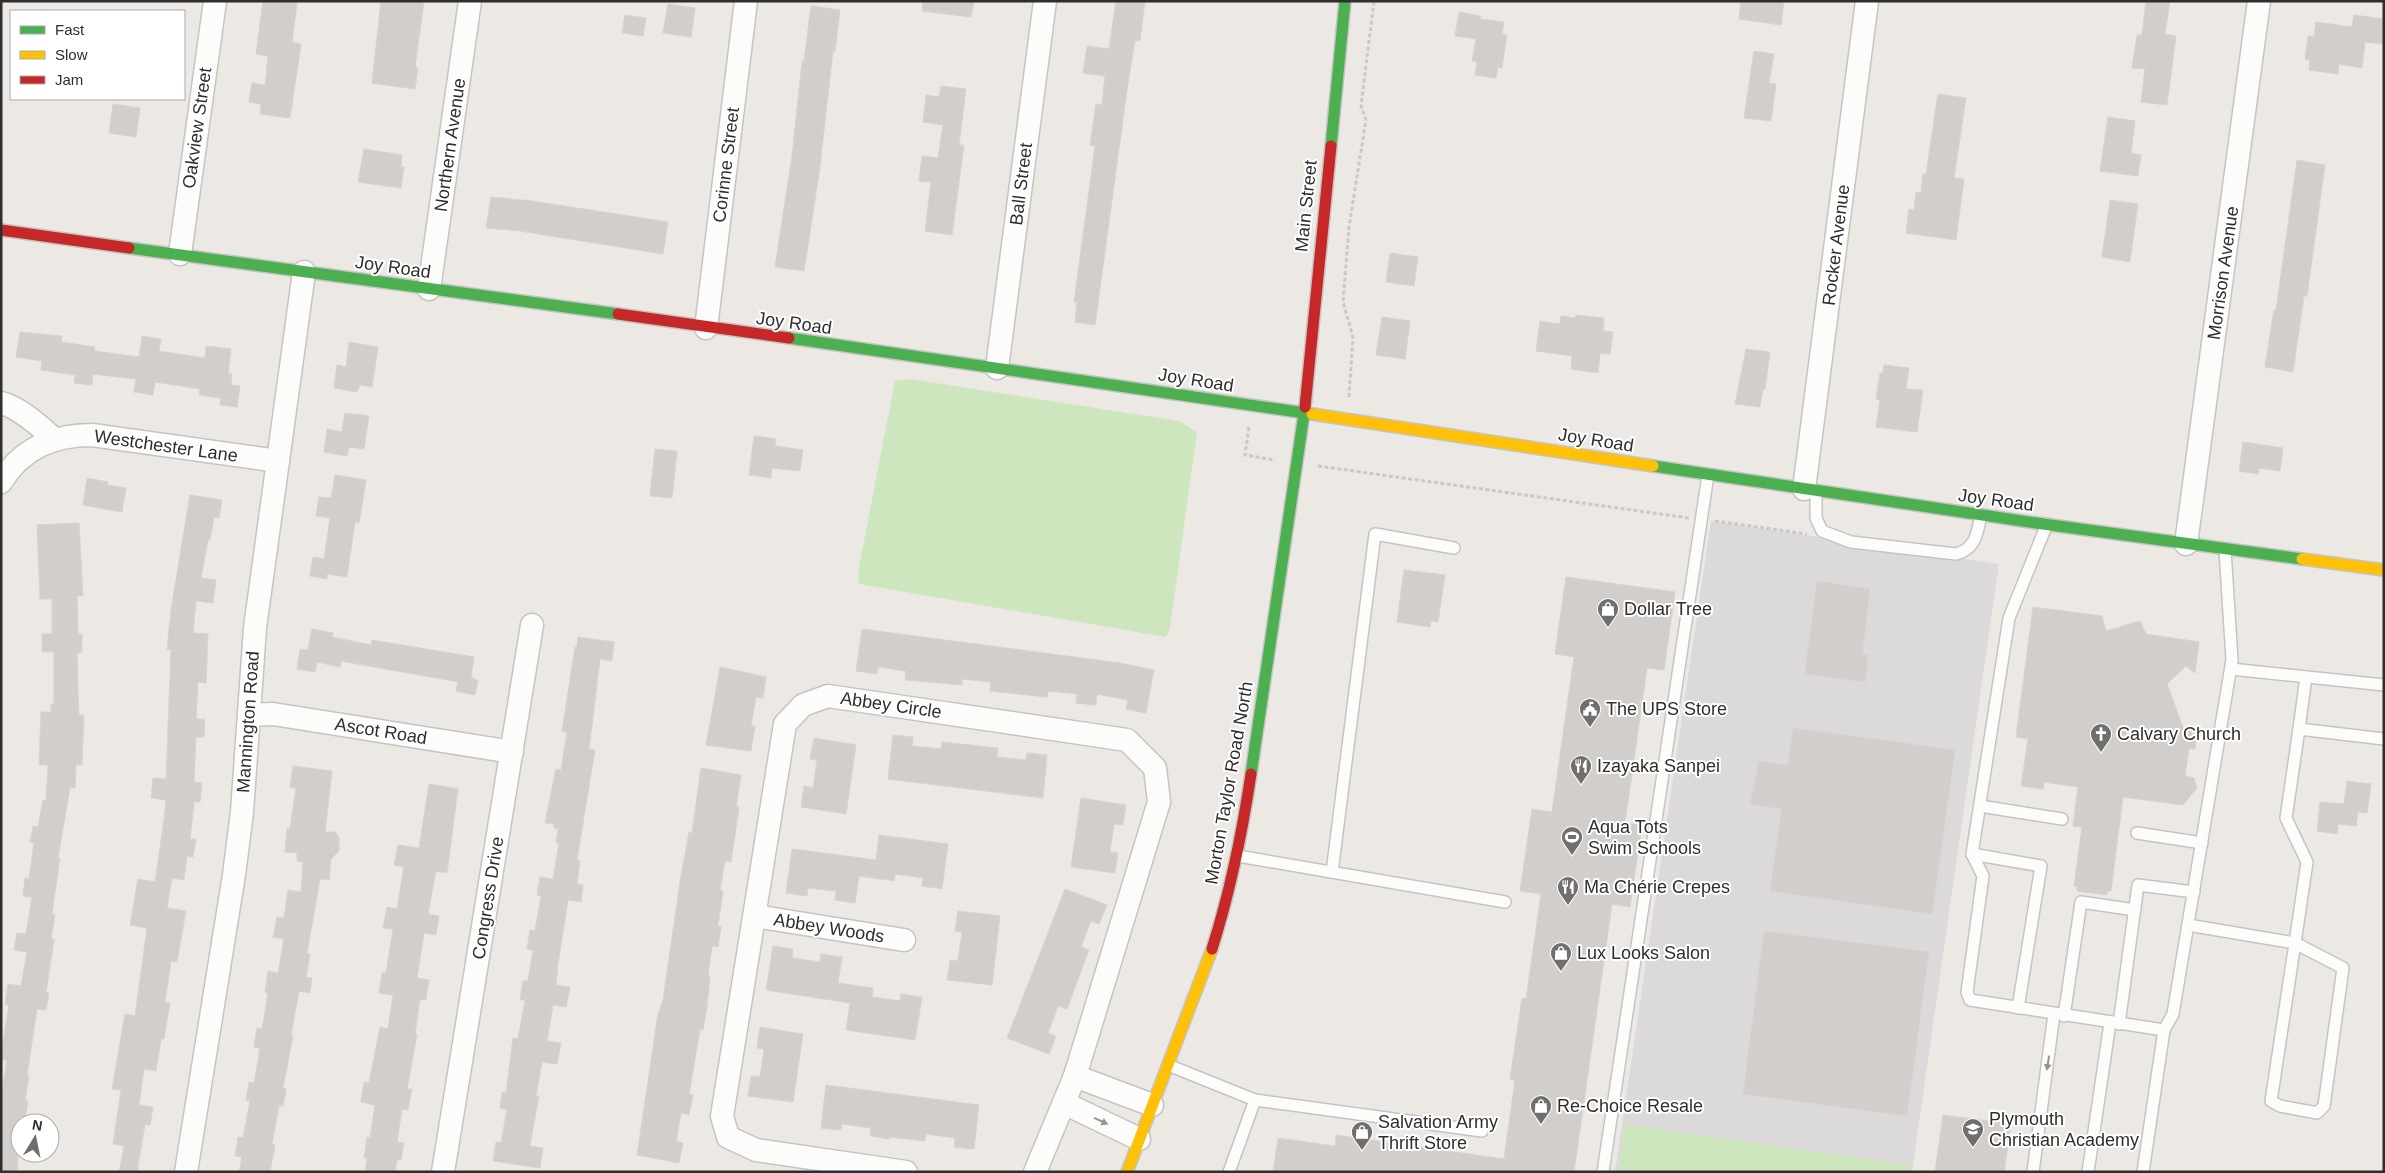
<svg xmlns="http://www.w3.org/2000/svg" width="2385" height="1173" viewBox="0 0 2385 1173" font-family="Helvetica,sans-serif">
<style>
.industrial{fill:#dcd9db}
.green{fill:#cee6be}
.building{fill:#d1cecb;stroke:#d7d4d0}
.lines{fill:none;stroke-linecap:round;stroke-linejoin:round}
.lane-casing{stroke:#c5c4c5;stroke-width:14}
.street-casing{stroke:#c5c4c5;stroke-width:25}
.fast-casing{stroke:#c5c4c5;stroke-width:14}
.slow-casing{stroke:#c5c4c5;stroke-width:14}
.jam-casing{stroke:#c5c4c5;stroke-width:14}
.path{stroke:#c9c9c8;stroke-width:3;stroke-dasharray:4 2.5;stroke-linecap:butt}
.lane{stroke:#fcfcfb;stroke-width:11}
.street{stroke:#fcfcfb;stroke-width:22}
.fast{stroke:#4caf50;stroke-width:11}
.slow{stroke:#ffc107;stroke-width:11}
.jam{stroke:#c62828;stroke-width:11}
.oneway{fill:#959594}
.labels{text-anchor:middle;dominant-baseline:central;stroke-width:4;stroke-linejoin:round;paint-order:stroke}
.street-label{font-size:18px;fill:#2e2e2e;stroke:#fff}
.poi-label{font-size:18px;fill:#2e2e2e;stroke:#fff;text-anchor:start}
</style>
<rect width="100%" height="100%" fill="#ece8e4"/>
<!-- industrial -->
<path class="industrial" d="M1711,521L1999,564L1912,1172H1615Z"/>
<!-- green -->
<g class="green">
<path d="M910,379L1179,421L1197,432L1170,628L1166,637L859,584L858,572L895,381Z"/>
<path d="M1625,1124L1909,1165L1908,1172H1618Z"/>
</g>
<!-- building -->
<g class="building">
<path d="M263,1L297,3L292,42L301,44L290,118L260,114L261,104L249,102L252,83L265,85L268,56L256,54Z"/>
<path d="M381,1H424L415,67L418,68L415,89L372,83Z"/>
<path d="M923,1H974L971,17L922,11Z"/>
<path d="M1116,1H1145L1140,41L1135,40L1127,90L1095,325L1075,322L1077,302H1074L1095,146L1090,145L1096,104L1102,105L1105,76L1083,73L1087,46L1109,49Z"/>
<path d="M1741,1H1784L1781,25L1739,19Z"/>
<path d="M2146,1H2170L2165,34L2176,36L2167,105L2141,102L2145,69L2132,68L2137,35H2142Z"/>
<path d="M668,4L695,8L691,37L663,33Z"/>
<path d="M811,6L840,10L835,52L833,51L819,174L804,271L775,267L792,156L802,61H804Z"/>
<path d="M1459,12L1481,16L1480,19L1504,22L1502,34L1507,35L1502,68L1498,67L1496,78L1475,75L1477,62L1472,61L1476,39L1455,36Z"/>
<path d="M625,15L646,18L643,36L622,33Z"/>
<path d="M2354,15L2384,19V44L2365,42L2362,68L2339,64L2338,74L2309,70L2310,60L2305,59L2308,36H2314L2316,22L2352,27Z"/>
<path d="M1754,51L1774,54L1769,83L1776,84L1771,121L1744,118Z"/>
<path d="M941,86L966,89L959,145H964L952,235L925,231L931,182L919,181L922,156L938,158L943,125L923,122L926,95L939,97Z"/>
<path d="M1938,94L1966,98L1954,178L1964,179L1956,240L1906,233L1909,209L1914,210L1916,192L1921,193L1923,174H1926Z"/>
<path d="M113,104L140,108L136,137L109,133Z"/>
<path d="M2108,117L2135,121L2131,153L2141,155L2138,176L2100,171Z"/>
<path d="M364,149L402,155L401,167H404L401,188L358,182Z"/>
<path d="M2297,160L2325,165L2307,296H2304L2293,372L2265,367L2274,310H2276Z"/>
<path d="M491,197L532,201L668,222L663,254L520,231L486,228Z"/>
<path d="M2110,200L2138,204L2130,262L2102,257Z"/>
<path d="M1390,253L1418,257L1414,286L1386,282Z"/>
<path d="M1576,315L1604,318L1603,331L1613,332L1610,354L1600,353L1598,373L1571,369L1572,356L1536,351L1540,321L1560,324L1561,316L1575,318Z"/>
<path d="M1382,317L1410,321L1405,359L1376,355Z"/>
<path d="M20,332L62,336L61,342L95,347L94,351L139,357L142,336L161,339L159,351L205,358L206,346L231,349L228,373L232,374L231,385L240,386L237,407L220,405L221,398L199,395L200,389L155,382L153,395L134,392L136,379L93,374L92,385L74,383L75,375L41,370L42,361L16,357Z"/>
<path d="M349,342L378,347L372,387L360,385L357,392L334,388L337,365L346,367Z"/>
<path d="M1746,349L1770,352L1765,389H1763L1760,407L1735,404Z"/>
<path d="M1884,365L1909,368L1906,389L1923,390L1917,432L1876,427L1880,400L1876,399L1880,373H1883Z"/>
<path d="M345,413L369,416L364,449L349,447L347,456L324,452L327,429L342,432Z"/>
<path d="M754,436L776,439L775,446L803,450L800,471L772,468L771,478L749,475Z"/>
<path d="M2243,442L2283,448L2280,471L2259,468L2258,474L2239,471Z"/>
<path d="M655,449L677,451L672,498L650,496Z"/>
<path d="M335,475L366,480L359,523L355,522L347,577L327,574V579L310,576L313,557L324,559L330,518L316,516L319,497L331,498Z"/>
<path d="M87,478L108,482V485L126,488L122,512L83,505Z"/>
<path d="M190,495L222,500L219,518L214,517L210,540H208L201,578L216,580L213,603L196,601L193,633L208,634L206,683L198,682L196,719H205L204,737H196L194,782L202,783L200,802H194L190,839H196L193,857L187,856L184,880L172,878L167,908L186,911L177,962L171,961L165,1002L170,1003L164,1039H161L156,1071L144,1069L139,1105L153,1107L150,1125L145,1124L137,1172H119L124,1146L113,1144L121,1090L112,1089L125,1014L135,1016L147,928L130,925L138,879L155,882L164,820L166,800L151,798L153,778L166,779L171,650L167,649L171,610Z"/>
<path d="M79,523L83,596H77L78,634H82V652L77,653L78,692L79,715H84L82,765L76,764L75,788H70L58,858H60L52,914H55L51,939H54L46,993H49L46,1010L37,1009L27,1076H29L25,1101H28L25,1118L20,1117L17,1172H9L1,1171V1097L7,1060H1V1042H3L9,1005L5,1004L8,984L21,986L27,952L14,950L17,933L26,934L32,897L23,896L25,878L29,879L34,843L30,842L33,826L38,827L43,800L46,801L48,765H39L41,712H51V704H54V652H42V634H52V599H40L37,525Z"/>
<path d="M1404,570L1445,575L1438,622L1431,621L1430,627L1397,622Z"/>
<path d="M1566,577L1675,592L1664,670L1647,668L1625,823L1642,825L1630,907L1612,904L1574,1172L1551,1170L1550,1172H1273L1278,1138L1335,1146L1336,1135L1504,1159L1515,1080L1510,1079L1522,998L1526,999L1541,894L1520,891L1532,809L1552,812L1574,657L1555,654Z"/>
<path d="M1817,581L1870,589L1862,655H1868L1865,682L1805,674Z"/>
<path d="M2033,607L2102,616L2106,631L2140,621L2146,634L2199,642L2195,673L2186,666L2167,684L2184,730L2197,732L2195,749L2189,748L2185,776L2194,778L2197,788L2183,805L2123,797L2111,891H2107V895L2077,891V887L2074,886L2082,827L2073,826L2078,787L2044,782L2043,789L2021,786L2028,739L2016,737Z"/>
<path d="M312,629L333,633L332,637L371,645L372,640L474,657L471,677L478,681L475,695L456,691L458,682L341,661L340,667L317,662L315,672L297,669L300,649L308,650Z"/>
<path d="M862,629L1120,663L1154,670L1146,713L1126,709L1128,700L1097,694L1096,705L1076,703L1077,694L1048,691L1047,697L990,691L991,682L962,679V685L905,680L906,671L878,667L877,674L856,671Z"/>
<path d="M578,637L614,642L612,661L600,659L596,693L589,749L595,750L577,860L580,861L577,884L583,885L581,902L568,900L558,964L556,985L570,987L566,1007L553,1005L547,1041L561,1043L557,1064L542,1062L536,1096H539L530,1146L543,1148L540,1168L493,1161L496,1142L501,1143L507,1109L500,1108L502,1092L506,1093L513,1038L518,1039L525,1000H520L523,981H528L533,950L527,949L530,930L535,931L541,896L537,895L540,877L553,879L559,843H556L558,829L554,828V824L545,823L556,769L561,770L567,732H562L575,647H577Z"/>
<path d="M720,667L766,677L763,698L756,697L751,726H755L751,751L706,745Z"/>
<path d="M1793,728L1955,750L1932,914L1770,891L1782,809L1750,804L1759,761L1788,765Z"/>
<path d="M893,735L913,737L912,746L941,749L942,742L998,748L997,757L1026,760L1027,753L1047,755L1043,798L888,779Z"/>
<path d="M814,738L856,745L846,814L801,807L804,786L813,788L817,760L810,759Z"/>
<path d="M293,766L332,771L325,832H335L339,838V851L331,859L329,880L320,879L307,953L310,954L306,977L312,978L310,993L299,991L291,1035L293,1036L283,1088L286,1089L283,1106H279L272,1144L275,1145L270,1172H239L242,1157L235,1156L238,1137L243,1138L250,1101L246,1100L249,1082L254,1083L260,1048L254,1047L257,1028L262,1029L268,993L265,992L268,971L278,973L284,939L273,937L277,917L284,918L288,890L301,892L303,862L297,861V853L285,852L287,829H290L296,788L290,787Z"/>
<path d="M701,768L741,775L736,807H739L731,862L725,861L720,890L723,891L718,926L721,927L718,947L712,946L708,975L710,976L707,1007L703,1030L700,1029L689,1094L693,1095L689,1115L681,1113L676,1141L683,1143L679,1163L637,1155L658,1014L663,1000L680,882L689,832L692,833Z"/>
<path d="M2347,781L2371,784L2367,813L2358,812L2356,826L2338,824L2337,834L2317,831L2320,802L2344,804Z"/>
<path d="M429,784L458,789L447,873L436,871L428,914L439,916L436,935L424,933L417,978L429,980L426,1000L420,999L415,1034L417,1035L407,1089H412L408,1110L402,1109L397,1142L404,1143L401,1160H397L395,1172H365L367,1158H364L367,1137L370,1138L375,1105L361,1102L364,1082L369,1083L380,1027L388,1029L393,995L379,993L382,973H386L393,929L383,928L387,907L397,909L404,867L394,865L398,845L419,848Z"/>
<path d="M1081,798L1126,805L1123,825L1114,824L1110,852L1118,853L1115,873L1071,867Z"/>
<path d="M879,835L948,844L942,889L922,886L923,878L895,874L894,881L859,876L855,903L835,900L836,891L808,888L807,896L786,893L792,849L876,860Z"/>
<path d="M1065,889L1107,905L1099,924L1091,921L1081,947L1089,950L1067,1009L1058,1006L1048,1033L1056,1036L1049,1054L1007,1038Z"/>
<path d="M958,911L1000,916L992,985L947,980L950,960L958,961L962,932L955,931Z"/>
<path d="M1764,931L1929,952L1907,1116L1743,1094Z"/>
<path d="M773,946L793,949L792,958L820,962L821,954L842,957L838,983L873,988L872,997L900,1001L901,994L922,997L915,1040L846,1030L850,1003L766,990Z"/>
<path d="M760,1027L803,1034L793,1102L748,1096L751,1076L760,1077L764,1049L757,1048Z"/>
<path d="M826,1085L979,1105L974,1149L954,1147L955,1138L926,1134L925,1141L890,1137V1139L870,1136L871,1128L842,1124L841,1130L821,1128Z"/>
<path d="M1943,1115L2011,1124L2004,1172H1935Z"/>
</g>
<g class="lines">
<!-- lane casing -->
<g class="lane-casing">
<g id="lane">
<path d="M1816,491V518L1822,531L1851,542L1956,554C1976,549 1977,533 1981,515"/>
<path d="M2047,524L2009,618L1972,854L1983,876L1967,992L1970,1000L2164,1030"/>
<path d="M2231,669L2384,685"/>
<path d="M2299,729L2306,677"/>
<path d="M1980,806L2062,819"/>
<path d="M2137,833L2202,843"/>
<path d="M1972,854L2041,866L2018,1008"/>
<path d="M1238,856L1505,902"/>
<path d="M1332,872L1375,534L1454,548"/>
<path d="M2188,925L2295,943L2307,862L2286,818L2299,729L2384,739"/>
<path d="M2295,943L2343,968L2324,1106L2317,1113L2280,1106L2271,1101Z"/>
<path d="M2064,1016L2081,902L2135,910"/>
<path d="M2119,1024L2138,885L2194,892"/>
<path d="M1168,1065L1255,1100L1482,1131"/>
<path d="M1229,1172L1255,1100"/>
<path d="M1603,1172L1708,475"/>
<path d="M2033,1172L2054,1014"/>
<path d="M2088,1172L2110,1023"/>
<path d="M2143,1172L2164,1030L2173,1014L2232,660L2225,550"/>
</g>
</g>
<!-- street casing -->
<g class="street-casing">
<g id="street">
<path d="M180,254L215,1"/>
<path d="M429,289L470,1"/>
<path d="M706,328L746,1"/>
<path d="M997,368L1045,1"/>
<path d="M1,403C19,407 41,427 54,439"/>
<path d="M1,482C22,448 53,435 92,435L278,461"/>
<path d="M1804,489L1867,1"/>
<path d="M2186,544L2259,1"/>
<path d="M249,715L273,714L512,752"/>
<path d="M755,916L904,940"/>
<path d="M1075,1076L1152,1105"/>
<path d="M1064,1103L1139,1139"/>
<path d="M186,1172L234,875L242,812L255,628L304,272"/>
<path d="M443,1172L532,625"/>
<path d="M906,1172L756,1150L728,1137L722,1116L785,724L803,705L828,696L1127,740L1155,768L1159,802L1075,1076L1035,1172"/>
</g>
</g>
<!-- fast casing -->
<g class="fast-casing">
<g id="fast">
<path d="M1331,146L1345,1"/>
<path d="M129,248L618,314"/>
<path d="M789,338L1312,414"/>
<path d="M1653,466L2036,523L2302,559"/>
<path d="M1251,774L1305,407"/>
</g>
</g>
<!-- slow casing -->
<g class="slow-casing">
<g id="slow">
<path d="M1312,414L1653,466"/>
<path d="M2302,559L2384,570"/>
<path d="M1127,1172L1212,949"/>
</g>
</g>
<!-- jam casing -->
<g class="jam-casing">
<g id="jam">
<path d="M1,230L129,248"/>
<path d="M618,314L789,338"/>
<path d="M1305,407L1331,146"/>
<path d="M1212,949C1230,892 1242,834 1251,774"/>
</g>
</g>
<!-- path -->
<g class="path">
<path d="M1349,397L1353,337L1343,302L1349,227L1366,120L1361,106L1374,1"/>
<path d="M1249,427L1245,455L1275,460"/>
<path d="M1318,466L1689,518"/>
<path d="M1715,521L1807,534"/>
</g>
<!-- lane -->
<use href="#lane" class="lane"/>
<!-- street -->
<use href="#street" class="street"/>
<!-- fast -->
<use href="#fast" class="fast"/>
<!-- slow -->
<use href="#slow" class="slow"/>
<!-- jam -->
<use href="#jam" class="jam"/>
</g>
<!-- one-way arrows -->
<defs><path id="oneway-solid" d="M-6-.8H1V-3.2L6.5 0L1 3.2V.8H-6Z" transform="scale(1.25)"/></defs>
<g class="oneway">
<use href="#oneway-solid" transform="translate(2048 1063) rotate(98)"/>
<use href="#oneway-solid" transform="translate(1101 1121) rotate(25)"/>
</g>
<!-- icons -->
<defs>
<g id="shop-pin" transform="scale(1.125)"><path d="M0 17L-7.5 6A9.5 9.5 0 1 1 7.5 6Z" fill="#706f6e" stroke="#fff"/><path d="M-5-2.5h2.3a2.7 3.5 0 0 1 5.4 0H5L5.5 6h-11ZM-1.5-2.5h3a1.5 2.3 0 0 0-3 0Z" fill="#fff"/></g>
<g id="civic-pin" transform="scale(1.125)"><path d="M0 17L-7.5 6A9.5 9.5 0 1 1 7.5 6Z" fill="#706f6e" stroke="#fff"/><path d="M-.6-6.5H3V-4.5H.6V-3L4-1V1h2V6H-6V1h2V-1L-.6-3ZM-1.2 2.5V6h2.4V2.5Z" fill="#fff"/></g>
<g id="church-pin" transform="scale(1.125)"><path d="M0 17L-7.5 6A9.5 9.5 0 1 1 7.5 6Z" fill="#706f6e" stroke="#fff"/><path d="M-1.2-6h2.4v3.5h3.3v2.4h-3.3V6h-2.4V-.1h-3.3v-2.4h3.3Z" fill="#fff"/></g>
<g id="restaurant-pin" transform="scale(1.125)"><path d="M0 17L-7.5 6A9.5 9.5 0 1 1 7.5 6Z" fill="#706f6e" stroke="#fff"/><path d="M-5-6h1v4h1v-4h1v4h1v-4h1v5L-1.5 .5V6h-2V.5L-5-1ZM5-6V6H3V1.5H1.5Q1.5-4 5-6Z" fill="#fff"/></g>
<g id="stadium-pin" transform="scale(1.125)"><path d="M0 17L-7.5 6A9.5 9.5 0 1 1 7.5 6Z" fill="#706f6e" stroke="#fff"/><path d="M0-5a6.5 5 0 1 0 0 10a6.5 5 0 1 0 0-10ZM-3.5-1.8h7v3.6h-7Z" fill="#fff"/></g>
<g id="school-pin" transform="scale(1.125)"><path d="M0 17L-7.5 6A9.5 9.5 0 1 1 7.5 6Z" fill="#706f6e" stroke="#fff"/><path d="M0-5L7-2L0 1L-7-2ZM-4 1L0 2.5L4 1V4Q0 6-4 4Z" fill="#fff"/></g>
</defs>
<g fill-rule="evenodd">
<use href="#shop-pin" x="1608" y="609"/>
<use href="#civic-pin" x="1590" y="709"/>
<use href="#church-pin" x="2101" y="734"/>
<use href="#restaurant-pin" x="1581" y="766"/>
<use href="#stadium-pin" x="1572" y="837"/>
<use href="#restaurant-pin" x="1568" y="887"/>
<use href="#shop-pin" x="1561" y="953"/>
<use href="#shop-pin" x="1541" y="1106"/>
<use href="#school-pin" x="1973" y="1129"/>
<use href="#shop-pin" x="1362" y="1132"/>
</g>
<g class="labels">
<!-- street labels -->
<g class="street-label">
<text transform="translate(197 128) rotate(-82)">Oakview Street</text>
<text transform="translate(450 145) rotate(-82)">Northern Avenue</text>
<text transform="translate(726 165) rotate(-83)">Corinne Street</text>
<text transform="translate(1021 184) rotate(-83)">Ball Street</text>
<text transform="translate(1306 206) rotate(-84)">Main Street</text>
<text transform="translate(1836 245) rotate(-83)">Rocker Avenue</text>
<text transform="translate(393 267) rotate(8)">Joy Road</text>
<text transform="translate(2223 273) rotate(-82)">Morrison Avenue</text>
<text transform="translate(794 323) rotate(8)">Joy Road</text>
<text transform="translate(1196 380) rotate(9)">Joy Road</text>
<text transform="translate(1596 440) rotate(9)">Joy Road</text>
<text transform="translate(166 446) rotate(8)">Westchester Lane</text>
<text transform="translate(1996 500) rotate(8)">Joy Road</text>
<text transform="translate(891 705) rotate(8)">Abbey Circle</text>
<text transform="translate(248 722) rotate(-86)">Mannington Road</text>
<text transform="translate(381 731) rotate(9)">Ascot Road</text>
<text transform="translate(1229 783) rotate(-80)">Morton Taylor Road North</text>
<text transform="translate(488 898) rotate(-81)">Congress Drive</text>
<text transform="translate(829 928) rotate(9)">Abbey Woods</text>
</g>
<!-- poi labels -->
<g class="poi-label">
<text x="1624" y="609">Dollar Tree</text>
<text x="1606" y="709">The UPS Store</text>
<text x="2117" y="734">Calvary Church</text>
<text x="1597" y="766">Izayaka Sanpei</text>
<text x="1588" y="827">Aqua Tots<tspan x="1588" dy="21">Swim Schools</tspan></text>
<text x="1584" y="887">Ma Chérie Crepes</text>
<text x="1577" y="953">Lux Looks Salon</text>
<text x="1557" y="1106">Re-Choice Resale</text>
<text x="1989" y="1119">Plymouth<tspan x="1989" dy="21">Christian Academy</tspan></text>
<text x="1378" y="1122">Salvation Army<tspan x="1378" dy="21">Thrift Store</tspan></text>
</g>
</g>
<!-- border -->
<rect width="2385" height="1173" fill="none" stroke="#2e2e2e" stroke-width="5"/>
<!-- legend -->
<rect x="10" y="10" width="175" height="90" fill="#ffffff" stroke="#ababab"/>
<rect x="20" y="26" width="25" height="8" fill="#4caf50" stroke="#ababab"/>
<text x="55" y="35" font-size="15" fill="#2e2e2e">Fast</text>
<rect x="20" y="51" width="25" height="8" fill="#ffc107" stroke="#ababab"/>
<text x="55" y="60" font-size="15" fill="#2e2e2e">Slow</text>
<rect x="20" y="76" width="25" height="8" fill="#c62828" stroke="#ababab"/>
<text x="55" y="85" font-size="15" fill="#2e2e2e">Jam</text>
<!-- north arrow -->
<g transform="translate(35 1138) rotate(10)"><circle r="24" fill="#ffffff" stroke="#ababab"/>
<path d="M0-4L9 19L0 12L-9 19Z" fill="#706f6e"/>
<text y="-8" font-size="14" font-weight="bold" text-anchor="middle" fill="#2e2e2e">N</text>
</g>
</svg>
